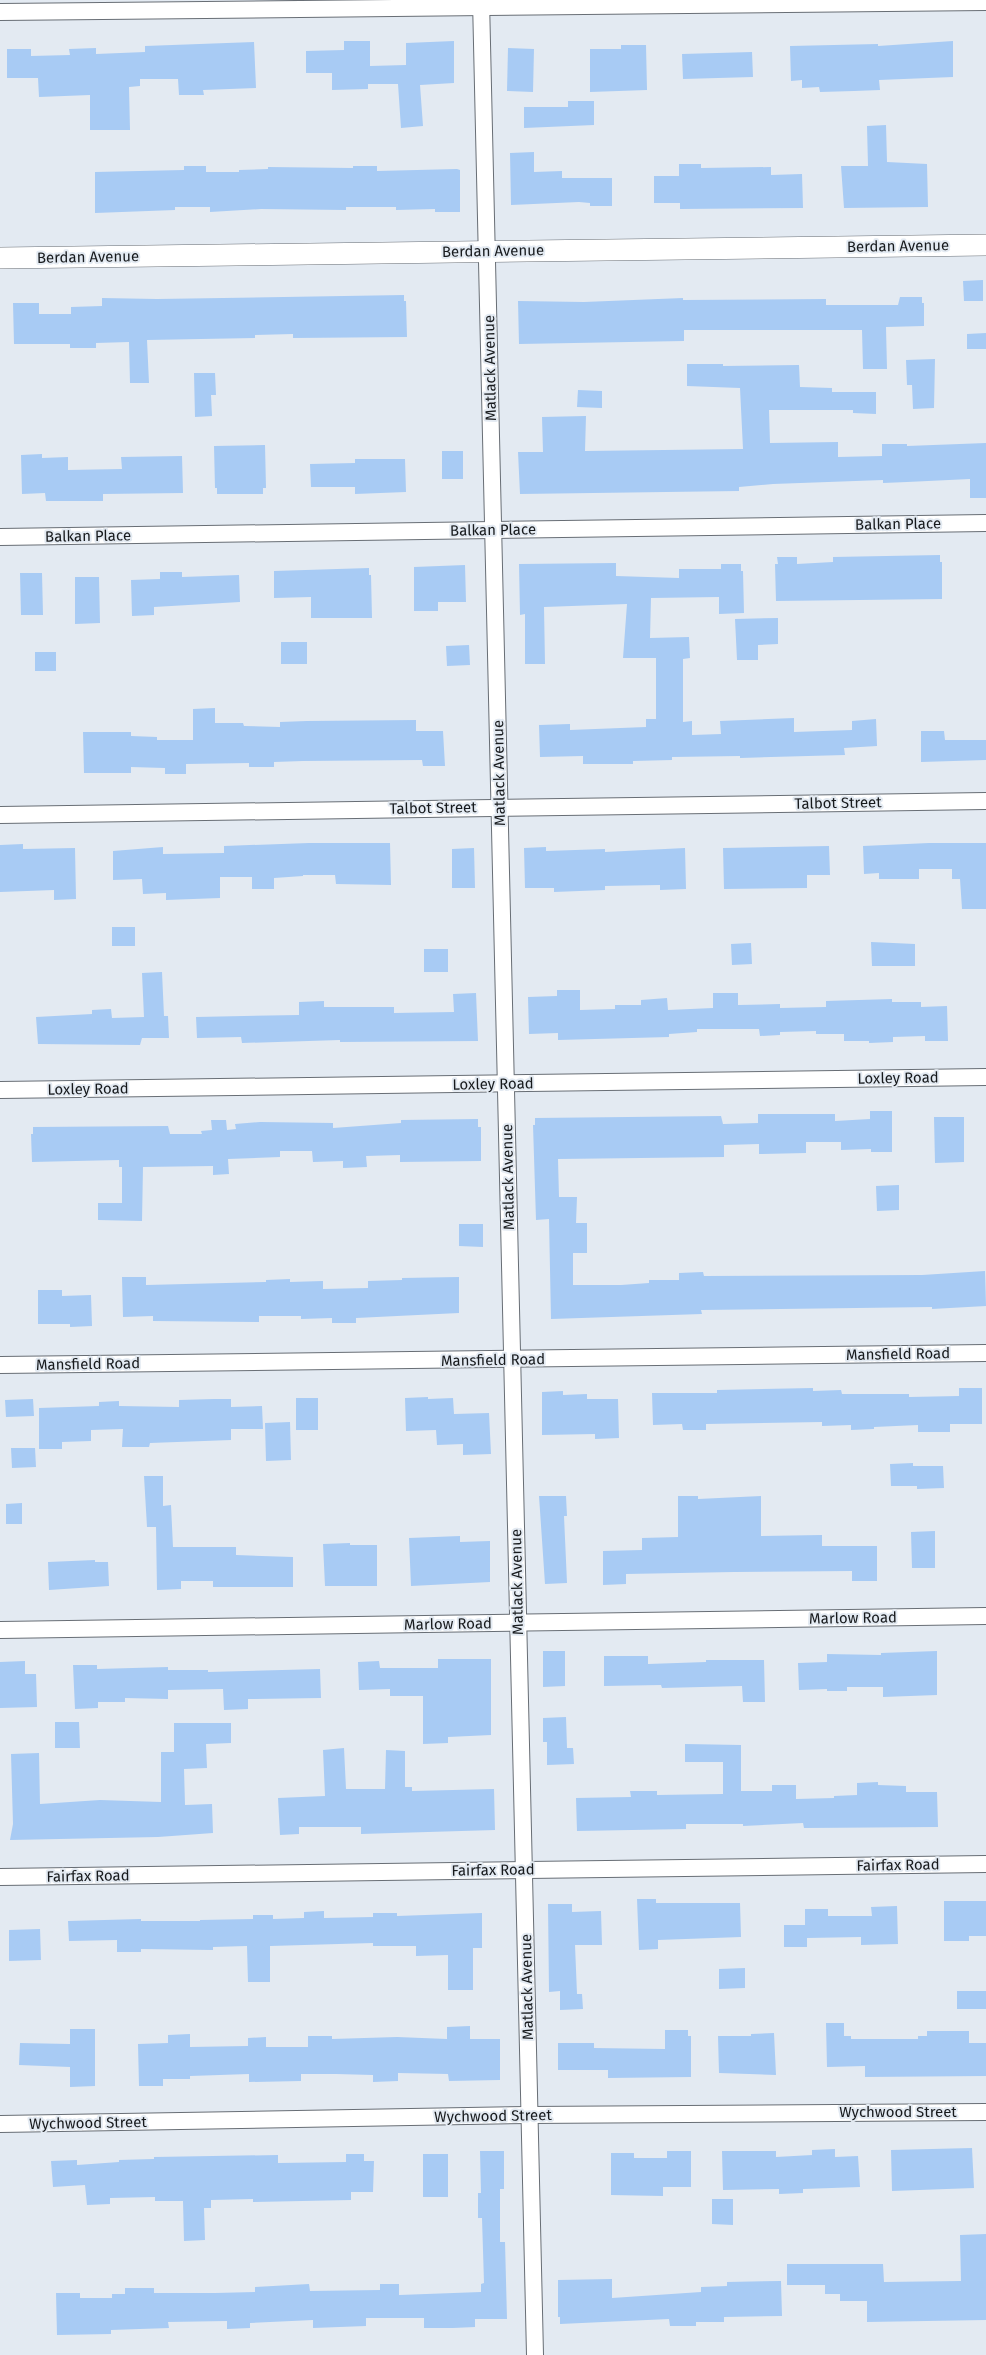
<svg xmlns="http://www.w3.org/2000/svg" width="986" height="2355" viewBox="0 0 986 2355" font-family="'Fira Sans',sans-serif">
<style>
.building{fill:#a8cbf4}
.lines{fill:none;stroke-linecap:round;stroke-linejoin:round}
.minor-casing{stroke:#686e75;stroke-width:18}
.tertiary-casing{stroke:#686e75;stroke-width:22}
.minor{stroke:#fff;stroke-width:16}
.tertiary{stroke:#fff;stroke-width:21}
.labels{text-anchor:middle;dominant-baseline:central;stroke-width:4;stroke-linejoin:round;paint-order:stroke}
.street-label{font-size:15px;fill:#171a1d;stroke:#e3eaf2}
</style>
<rect width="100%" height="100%" fill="#e3eaf2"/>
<!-- building -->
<g class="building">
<path d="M344,41H370V66L406,65V43L454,41V83L420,85L423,126L401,128L398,84H368V89L332,90V73H306V51L344,50Z"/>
<path d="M953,41V77L879,80L880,90L854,91L820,92L819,87L802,88V80L791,81L790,46L878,44V46Z"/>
<path d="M254,42L256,88L203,90L204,95H179L178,79H140V86L129,87L130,130H90V95L39,97L38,78H7V49H31V56L70,55L69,49L96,48V54L145,52V46Z"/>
<path d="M621,45H646L647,90L590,92V49H621Z"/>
<path d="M508,48L534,49L533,92L507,91Z"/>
<path d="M752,52L753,77L683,79L682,54Z"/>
<path d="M568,101H594V125L524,128V107H568Z"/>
<path d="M886,125L887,162L927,164L928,207L844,208L841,166H868L867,126Z"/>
<path d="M534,152V172L562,171V178H612V206H590V203L579,202L511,205L510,153Z"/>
<path d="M679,164H701V168L771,167V175L802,174L803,208L680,209V203H654V176H679Z"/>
<path d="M184,166H206V172H239V170L268,169V167L353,168V166H377V171L457,169L460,170V212H435V209L396,210V207H346V210L261,209L210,212V207H175V210L95,213V172L184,170Z"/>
<path d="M983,280V301H964L963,281Z"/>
<path d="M404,295V301H406L407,337L293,338V334L255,335V338L147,340L149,383H130L129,342L96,343V348H70V344H14L13,303H39V314H71V307L102,306V298L157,299Z"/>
<path d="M900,297H922V303H924V326L886,327L887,369H863L862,330H684V341L519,344L518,301L584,302L683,298V300L826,299V305H898Z"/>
<path d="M986,333V349H967V334Z"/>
<path d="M935,359L934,408L913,409L912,385H907L906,360Z"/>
<path d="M687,364H723V366L799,365L800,387L832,388V392H876V414L853,413V410H769L770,443L838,442V457L882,456V444H907V446L986,443V498H970V479L907,482L883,483V480L773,484L739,487V491L520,494L518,452H543L542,417L586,416L585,451L743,449L740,388L687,386Z"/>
<path d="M194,373H215L216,395H211L212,416L195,417Z"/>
<path d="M578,390L602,391V408L577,407Z"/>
<path d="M265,445L266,488H263V494H217V488H215L214,446Z"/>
<rect x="442" y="451" width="21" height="28"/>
<path d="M42,454V458L68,457V470L122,469L121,457L182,456L183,493L103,494V501H46L45,493L22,494L21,455Z"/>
<path d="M355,459H405L406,492L355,494V487H311L310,464L355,463Z"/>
<path d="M940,555V562H942V599L776,601L775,564H778L777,557H797V564L833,562V557Z"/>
<path d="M616,563V576L679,578V569H721V564H741V571H743L744,613L719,614V597L651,598L650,638L689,637L690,658L683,659V722L692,721V735L721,734L720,721L794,718V732L852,730V721L876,719L877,746L844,748L845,755L740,758V756L672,757V760L633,761V764H583V756L540,757L539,725L570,724V730L646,727V719H656V658H623L627,604L544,607L545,664H525V614L520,615L519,564Z"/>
<path d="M465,565L466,602H438V611H414V567Z"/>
<path d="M369,568V575H371L372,618H311V597L274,598V571Z"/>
<path d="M160,572H182V577L239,575L240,602L154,607V615L132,616L131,580L160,579Z"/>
<path d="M20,573H42L43,615H21Z"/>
<path d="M75,577H99L100,623L75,624Z"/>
<path d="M778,618V644L758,645V660H737L735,619Z"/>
<rect x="281" y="642" width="26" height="22"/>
<path d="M469,645L470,665L447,666L446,646Z"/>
<rect x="35" y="652" width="21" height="19"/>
<path d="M215,708V723H243L244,726L280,727V722L307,721L416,720V731H443L445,766H423L422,760L303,761L274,762V767H249V763L186,764V774H165V768L131,767V773H84L83,732H131V736L157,737V740H193V709Z"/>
<path d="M921,731H944L945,740H986V760L921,762Z"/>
<path d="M309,843H390L391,885L336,884L335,875H303V876L274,878V889H252V877H220V898L166,900V893L143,894L142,879L113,880V851L163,847V854L224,853V846Z"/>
<path d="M929,843H986V909H962L960,879H952V869H919V879H879V873L864,874L863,846Z"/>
<path d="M23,844V849L75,848L76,899L54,900V890L0,892V845Z"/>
<path d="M829,846L830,875H807V888L724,889L723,848Z"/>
<path d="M546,847V851L605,849V852L685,848L686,889L660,890V885L605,886V890L554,892V888H525L524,848Z"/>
<path d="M474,848L475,888H452V849Z"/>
<rect x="112" y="927" width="23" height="19"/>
<path d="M871,942L915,944V966H872Z"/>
<path d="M751,943L752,964L732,965L731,944Z"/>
<rect x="424" y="949" width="24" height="23"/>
<path d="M162,972L164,1016H168L169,1038H142L140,1045L38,1044L36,1017L92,1014V1010L111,1009L112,1018L144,1017L142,973Z"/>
<path d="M557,990H580V1010L615,1009V1005H641V1000L667,998L668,1010L713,1008V993H738V1005L780,1004V1008L826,1007V1001L892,999V1002H921V1007L947,1006L948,1041H925V1036L893,1037V1042L869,1043V1041H844V1034H816V1031L780,1032V1035L760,1036L759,1029H697V1032L669,1034V1037L558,1040V1033L529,1034L528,997L557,996Z"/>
<path d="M476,993L478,1041L340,1042V1040L242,1043L241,1037L197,1038L196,1017L299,1015V1002L324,1001V1007H394V1013L454,1012L453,994Z"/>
<path d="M870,1111H892V1152H871V1149L841,1150V1142H806V1153L759,1154V1144L724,1145V1157L558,1159L559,1197H577L576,1223H587V1253H573V1285H621L649,1283V1280H679V1273L703,1272L704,1276L922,1275L985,1271L986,1306L932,1309V1307L701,1310L702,1314L551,1319L549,1219L536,1220L533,1125H535V1118L721,1116L723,1124L758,1123V1114H835V1121L870,1119Z"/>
<path d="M934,1117H964V1162L935,1163Z"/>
<path d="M478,1119V1127H481V1161L400,1162V1155L366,1156L367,1167L343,1168V1161L313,1162L312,1151H280V1157L228,1159L229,1174L213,1175V1166L143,1167L142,1221L98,1220V1203H122V1167H119V1160L32,1162L31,1134H33V1127L168,1126L170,1134H202L201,1131L212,1130L211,1120H226L227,1130L236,1129L235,1124L260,1122L333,1123V1128L401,1123V1120Z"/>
<path d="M899,1185V1210L877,1211L876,1186Z"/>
<path d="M459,1224H483V1247L459,1246Z"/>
<path d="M122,1277H146V1285L266,1282V1280L290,1279V1282L323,1281V1289L368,1288V1281L402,1280V1278L459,1277V1313L356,1318V1323H332V1318L301,1319V1316H259V1322L153,1321V1316L123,1317Z"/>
<path d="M38,1290H62V1296L91,1295L92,1326L70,1327V1324H38Z"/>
<path d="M813,1388V1391L841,1390L842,1394H909V1397L959,1396V1388H982V1424H950V1432H918V1425L874,1427V1429L851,1430V1425L822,1426V1422L706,1424V1430H683L682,1424L653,1425L652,1393H717V1390Z"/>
<path d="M563,1391V1395L587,1394V1399H618L619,1438L595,1439V1434L542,1435V1392Z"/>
<path d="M428,1397V1399L453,1398L454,1414L489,1413L491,1454L463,1455V1444L437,1445L436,1430L406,1431L405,1398Z"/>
<rect x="296" y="1398" width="22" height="32"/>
<path d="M33,1399L34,1416L6,1417L5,1400Z"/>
<path d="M214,1399H231V1407L262,1406L263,1429H231V1440L150,1443L149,1447H122L123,1429L91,1430V1441L62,1442V1449H39V1408L99,1406V1402L119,1401V1406L179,1407V1400Z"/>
<path d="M290,1422L291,1460L266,1461L265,1423Z"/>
<path d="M11,1448H35L36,1467L12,1468Z"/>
<path d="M913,1463V1466H943L944,1488L917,1489V1486H891L890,1464Z"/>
<path d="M144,1476H163V1506L171,1505L173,1547H236V1555L293,1557V1587H213V1581H181V1589L157,1590L156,1527H147Z"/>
<path d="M539,1496H566L567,1516H564L567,1583L545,1584Z"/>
<path d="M678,1496H698V1499L761,1496V1536L822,1535V1546H877V1581H852V1571L734,1572L626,1574V1584L603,1585V1551L642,1550V1538L678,1537Z"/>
<path d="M22,1503V1524H6V1504Z"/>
<path d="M935,1531V1568H912L911,1532Z"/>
<path d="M460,1536V1542L490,1541V1582L411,1586L409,1538Z"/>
<path d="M350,1543V1545H377V1586H325L323,1544Z"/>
<path d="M95,1560V1562H108L109,1586L49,1590L48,1562Z"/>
<path d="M543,1651H565V1686L543,1687Z"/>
<path d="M937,1651V1695L883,1697V1687H847V1691H827V1689L799,1690L798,1663L827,1662V1654L881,1655V1653Z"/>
<path d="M604,1656H648V1664L706,1662V1660H764L765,1702H743L742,1686L662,1688L661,1685L604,1686Z"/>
<path d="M438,1659H491V1735L448,1737V1743L423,1744V1696H390V1689L359,1690L358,1662L379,1661L380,1668H438Z"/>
<path d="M25,1661V1674H36L37,1707L0,1708V1662Z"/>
<path d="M73,1665H97V1669L168,1667V1670H208V1672L320,1669L321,1698L248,1699V1709L224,1710L223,1689L168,1690V1699L125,1698V1702H98V1708L75,1709Z"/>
<path d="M566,1717L567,1748H573L574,1764L547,1765V1742H543V1718Z"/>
<path d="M55,1722H79L80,1748H55Z"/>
<path d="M174,1723H231V1743L206,1744L207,1768L184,1769L185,1805L212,1804L213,1833L158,1837L10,1840L13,1824L11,1754L39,1753L40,1804L100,1800L161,1802V1752H174Z"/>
<path d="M685,1744L741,1745V1791H772V1785H796V1799L834,1798V1796L857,1795V1783L878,1782V1785L906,1786V1792H937L938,1827L804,1828L803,1823L743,1826V1824H686V1829L577,1831L576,1798L631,1797L630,1791H657V1795L723,1794V1762H685Z"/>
<path d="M344,1748L346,1789H385L386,1750L405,1751V1787H412V1791L494,1789L495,1830L361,1834V1827H299V1834L280,1835L278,1798L325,1796L323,1750Z"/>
<path d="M637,1899H656V1903H740L741,1937L658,1940V1949L639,1950Z"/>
<path d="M944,1901H986V1936H969V1941H944Z"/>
<path d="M548,1904H572V1912L601,1911L602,1945H575L577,1994H582L583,2009L560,2010V1991L549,1992Z"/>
<path d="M897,1906L898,1944L861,1945V1937L807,1938V1947H784V1925H805V1909H828V1916H872L871,1907Z"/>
<path d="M324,1911V1918L373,1917V1913H397V1916L482,1913V1948H473V1990H448V1955L416,1956V1946H373V1943L270,1946V1982H248L247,1946L213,1947V1950L141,1949V1952H117V1940L69,1941L68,1921L141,1919V1921H200V1920L253,1919V1915H273V1919L304,1918V1912Z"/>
<path d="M40,1929L41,1960L9,1961V1930Z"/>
<path d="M745,1968V1988L719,1989V1969Z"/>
<rect x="957" y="1991" width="29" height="18"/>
<path d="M826,2023H844V2036H851V2039H918V2036H927V2031H969V2043H986V2076L865,2077V2066L827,2067Z"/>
<path d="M470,2026V2039H500V2080L449,2081L448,2074L398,2073V2081L373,2082V2075L336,2074H301V2081L249,2082V2074L190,2076V2079H163V2086H139L138,2044L168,2043V2035L190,2034V2047L248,2046V2038L266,2037V2047H308V2036H332V2039L397,2037L447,2039V2027Z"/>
<path d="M70,2029H95V2086L70,2087V2067L19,2065L20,2043L70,2044Z"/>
<path d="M665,2030H688V2036H691V2077L608,2078V2070H558V2043H594V2048L665,2049Z"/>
<path d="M774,2033L776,2075L719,2073L718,2036H751V2034Z"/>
<path d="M972,2148L974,2188L892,2191L891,2150Z"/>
<path d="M835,2149V2157L858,2156L860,2187L803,2189V2193L779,2194V2189L723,2190L722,2151H776V2157L812,2155V2150Z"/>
<path d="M480,2151H504V2189H500V2242H505L507,2319H475V2327L453,2328H424V2318H366V2326L313,2328V2320L250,2323V2328L227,2329V2321L168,2322L169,2328L111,2330V2334L57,2335L56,2293H80V2298H112V2294H125V2288H154V2293H215L255,2292V2287L309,2284L310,2291L380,2290V2284H399V2295L481,2292V2284L484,2283L482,2218H478V2193H481Z"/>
<path d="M667,2151H691V2187H663V2196L611,2195V2153H634V2158H667Z"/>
<path d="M346,2154H364V2161H374L373,2192H351V2200L253,2202V2199L211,2200V2208H204L205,2240L184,2241L183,2201H155V2197L110,2198V2204L87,2205L85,2185L53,2187L51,2161L77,2160V2165L119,2162V2160L154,2159V2157L278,2155V2163L346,2162Z"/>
<rect x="423" y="2154" width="25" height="43"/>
<path d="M712,2199H733V2225L712,2224Z"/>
<path d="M986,2234V2320L867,2322V2301H840V2294H825V2285H787V2264H883L884,2282L961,2281L960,2235Z"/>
<path d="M612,2279V2298L701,2292V2287L727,2286V2282L781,2281L782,2316L724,2317V2322H696V2326H670L669,2319L560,2324V2317H558V2280Z"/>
</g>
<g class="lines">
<!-- minor casing -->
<g class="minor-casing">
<g id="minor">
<path d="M481,0L535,2355"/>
<path d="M0,12L986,2"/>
<path d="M0,537L986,523"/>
<path d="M0,815L986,801"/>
<path d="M0,1090L986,1077"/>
<path d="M0,1365L986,1353"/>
<path d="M0,1630L986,1616"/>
<path d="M0,1877L986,1864"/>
<path d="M0,2124L529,2115L986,2112"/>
</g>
</g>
<!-- tertiary casing -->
<g class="tertiary-casing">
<path id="tertiary" d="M0,258L986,245"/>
</g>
<!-- minor -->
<use href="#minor" class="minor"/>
<!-- tertiary -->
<use href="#tertiary" class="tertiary"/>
</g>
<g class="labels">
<!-- street labels -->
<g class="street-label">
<text transform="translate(898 246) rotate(-1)">Berdan Avenue</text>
<text transform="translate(493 251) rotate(-1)">Berdan Avenue</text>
<text transform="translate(88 257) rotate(-1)">Berdan Avenue</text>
<text transform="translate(490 368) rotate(-91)">Matlack Avenue</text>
<text transform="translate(898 524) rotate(-1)">Balkan Place</text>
<text transform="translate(493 530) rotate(-1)">Balkan Place</text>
<text transform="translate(88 536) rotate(-1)">Balkan Place</text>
<text transform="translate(499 773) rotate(-91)">Matlack Avenue</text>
<text transform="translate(838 803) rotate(-1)">Talbot Street</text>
<text transform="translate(433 808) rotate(-1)">Talbot Street</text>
<text transform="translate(898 1078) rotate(-1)">Loxley Road</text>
<text transform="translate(493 1084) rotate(-1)">Loxley Road</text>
<text transform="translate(88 1089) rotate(-1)">Loxley Road</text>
<text transform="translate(508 1177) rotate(-91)">Matlack Avenue</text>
<text transform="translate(898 1354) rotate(-1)">Mansfield Road</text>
<text transform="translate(493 1360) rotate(-1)">Mansfield Road</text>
<text transform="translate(88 1364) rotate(-1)">Mansfield Road</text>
<text transform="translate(517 1582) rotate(-91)">Matlack Avenue</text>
<text transform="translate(853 1618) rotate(-1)">Marlow Road</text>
<text transform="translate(448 1624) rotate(-1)">Marlow Road</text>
<text transform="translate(898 1865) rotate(-1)">Fairfax Road</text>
<text transform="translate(493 1870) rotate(-1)">Fairfax Road</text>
<text transform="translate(88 1876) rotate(-1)">Fairfax Road</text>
<text transform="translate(527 1987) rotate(-91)">Matlack Avenue</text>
<text x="898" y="2112">Wychwood Street</text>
<text transform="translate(493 2116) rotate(-1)">Wychwood Street</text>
<text transform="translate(88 2123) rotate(-1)">Wychwood Street</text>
</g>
</g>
</svg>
